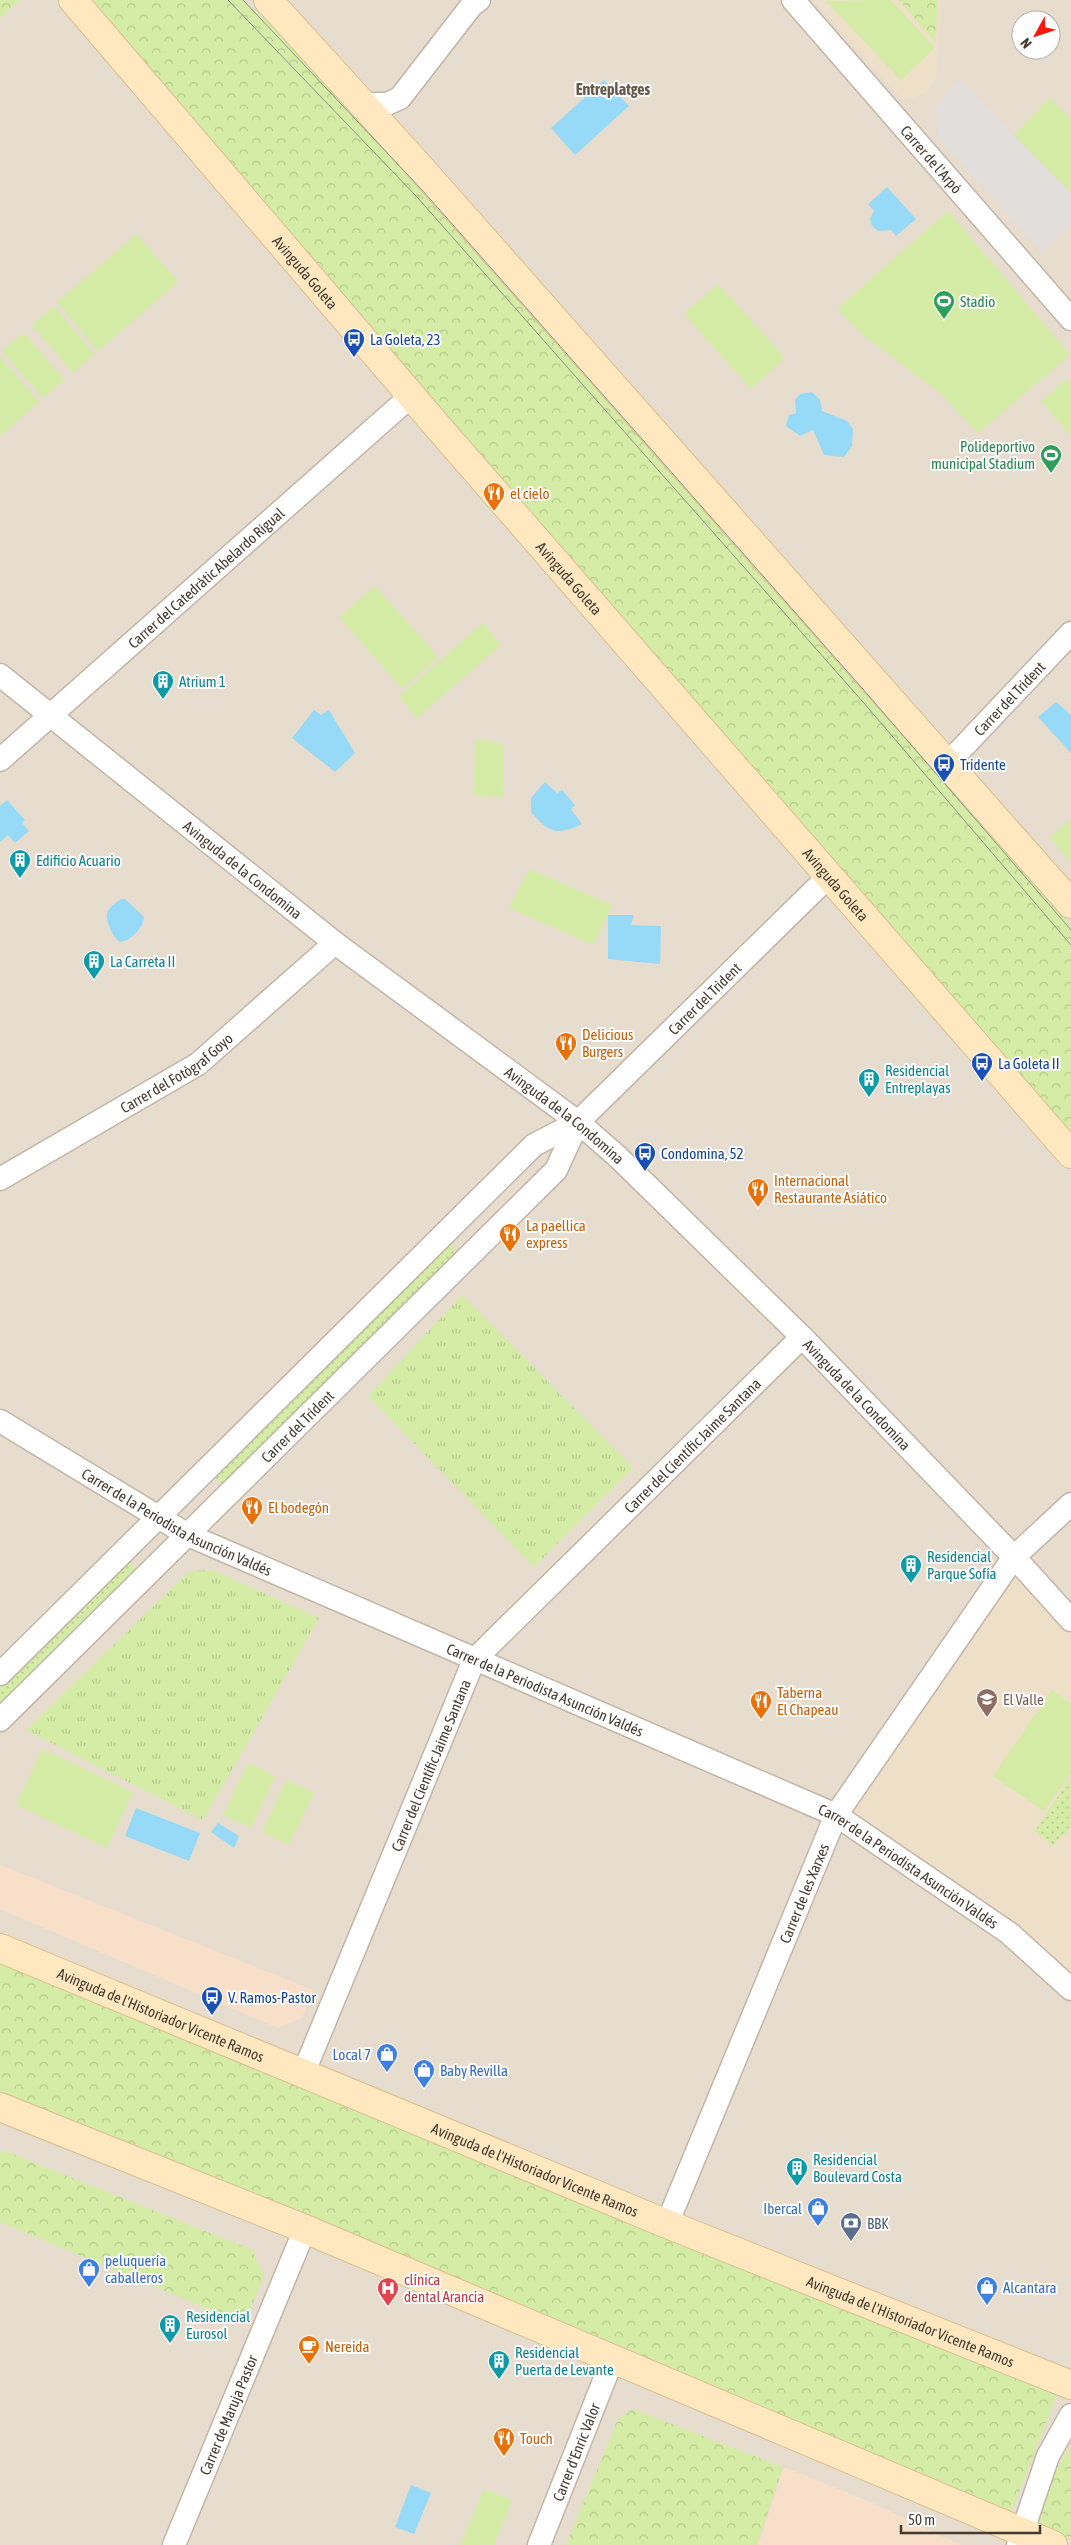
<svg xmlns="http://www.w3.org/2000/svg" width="1071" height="2545" viewBox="0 0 1071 2545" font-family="'Asap Condensed',sans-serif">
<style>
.residential{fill:#e7ddcf;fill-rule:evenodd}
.commercial{fill:#f8dfc9}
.education{fill:#eedfc9}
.grass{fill:url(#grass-tufts)}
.forest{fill:url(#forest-crowns)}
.garden{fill:url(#garden-dots)}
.pitch{fill:#d4eca5}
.parking{fill:#e2dedb}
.water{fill:#96daf7}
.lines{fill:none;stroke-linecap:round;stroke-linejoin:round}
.street-casing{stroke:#c1b5a6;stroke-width:25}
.secondary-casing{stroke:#dabe8e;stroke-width:30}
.street{stroke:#fff;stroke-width:22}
.secondary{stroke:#ffe8bf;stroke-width:28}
.tram{stroke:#939393;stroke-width:1}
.labels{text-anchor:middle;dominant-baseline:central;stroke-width:4;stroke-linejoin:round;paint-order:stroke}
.street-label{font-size:15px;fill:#443b32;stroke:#fff}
.leisure-label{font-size:15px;fill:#27864d;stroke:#fff;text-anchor:start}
.transit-label{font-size:15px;fill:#164399;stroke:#fff;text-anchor:start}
.food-label{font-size:15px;fill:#c56008;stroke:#fff;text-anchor:start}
.culture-label{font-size:15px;fill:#0d838f;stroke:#fff;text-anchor:start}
.education-label{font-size:15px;fill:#785e54;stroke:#fff;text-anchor:start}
.shop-label{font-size:15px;fill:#366cbe;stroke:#fff;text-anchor:start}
.service-label{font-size:15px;fill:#4e5e75;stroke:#fff;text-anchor:start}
.health-label{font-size:15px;fill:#be3a42;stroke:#fff;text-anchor:start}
.neighbourhood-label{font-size:16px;font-weight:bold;fill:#685848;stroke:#fff}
</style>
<defs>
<pattern id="grass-tufts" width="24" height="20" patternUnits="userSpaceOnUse" patternTransform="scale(1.25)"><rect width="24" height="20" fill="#d4eca5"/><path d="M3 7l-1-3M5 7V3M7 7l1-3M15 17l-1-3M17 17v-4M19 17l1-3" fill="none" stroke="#b7cb8e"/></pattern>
<pattern id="forest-crowns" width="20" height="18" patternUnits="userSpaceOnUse" patternTransform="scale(1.25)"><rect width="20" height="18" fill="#d4eca5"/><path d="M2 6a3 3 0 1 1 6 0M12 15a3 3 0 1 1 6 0" fill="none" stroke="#b7cb8e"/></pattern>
<pattern id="garden-dots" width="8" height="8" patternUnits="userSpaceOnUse" patternTransform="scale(1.25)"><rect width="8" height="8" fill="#d4eca5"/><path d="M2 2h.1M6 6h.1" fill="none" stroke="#b7cb8e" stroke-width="1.8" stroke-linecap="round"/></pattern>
</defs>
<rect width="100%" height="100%" fill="#f3ece1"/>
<!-- residential -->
<path class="residential" d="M0,0H1071V2545H0ZM1021,20H1051V50H1021Z"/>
<!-- commercial -->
<g class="commercial">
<path d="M0,1865L313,1990L302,2018L278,2028L0,1909Z"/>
<path d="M784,2467L875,2504L960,2545H758Z"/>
</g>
<!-- education -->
<g class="education">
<path d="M813,0H941L937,77L927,92L903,101Z"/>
<path d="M1014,1557L1071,1620V1989L836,1815Z"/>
</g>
<!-- grass -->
<g class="grass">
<path d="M462,1295L633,1468L534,1567L368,1396Z"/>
<path d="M212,1570L319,1618L203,1820L26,1730L190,1571Z"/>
</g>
<!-- forest -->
<g class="forest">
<path d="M0,0H20L0,18Z"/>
<path d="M89,0H244L264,20L269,16L801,613L1071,925V1141L768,794Z"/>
<path d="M899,0H938L935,42Z"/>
<path d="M0,1963L1057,2395L1010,2515L0,2092Z"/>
<path d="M5,2151L252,2250L264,2276L244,2324L0,2222V2153Z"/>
<path d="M633,2409L783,2467L757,2545H566L618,2419Z"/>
<path d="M1071,2445V2539L1038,2526L1049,2482Z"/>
</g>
<!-- garden -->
<g class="garden">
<path d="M453,1241L455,1254L223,1485L214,1476Z"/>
<path d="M128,1560L136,1569L0,1704V1686Z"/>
<path d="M1071,1777V1828L1052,1845L1035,1831Z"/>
</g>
<!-- pitch -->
<g class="pitch">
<path d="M891,0L935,48L901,80L826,1Z"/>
<path d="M1050,98L1071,118V193L1014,135Z"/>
<path d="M948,211L1070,355L978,433L939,392L864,336L837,309Z"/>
<path d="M137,234L178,282L98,351L57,302Z"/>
<path d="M718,284L785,358L751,389L684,314Z"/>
<path d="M54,306L94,354L73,373L32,325Z"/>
<path d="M24,333L64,380L43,398L2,351Z"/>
<path d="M0,357L39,402L0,436Z"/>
<path d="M1068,378L1071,382V436L1041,401Z"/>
<path d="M375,586L438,657L402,689L339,617Z"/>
<path d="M483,623L501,645L417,718L399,697L441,659L455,674L443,658Z"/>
<path d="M475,739L504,744L503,797L474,796Z"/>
<path d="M1071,819V863L1050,837Z"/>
<path d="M529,869L612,905L593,945L509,908Z"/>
<path d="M1052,1690L1071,1703V1773L1044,1811L993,1776Z"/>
<path d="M42,1749L133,1792L107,1848L16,1805Z"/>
<path d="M248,1763L275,1776L251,1828L223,1815Z"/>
<path d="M286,1780L314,1793L289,1845L262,1832Z"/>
<path d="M484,2489L512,2500L494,2545H460Z"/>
</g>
<!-- parking -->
<path class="parking" d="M957,80L978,99L1071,193V222L1042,252L938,137L936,110Z"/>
<!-- water -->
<g class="water">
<path d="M604,80L629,106L575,155L551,128Z"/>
<path d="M887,187L916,219L896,236L891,230L878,231L872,226L870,219L874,211L868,204Z"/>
<path d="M812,392L820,400L822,411L847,421L853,429L852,446L844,457L824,455L813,430L800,436L786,426L789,415L796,413L795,400L800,394Z"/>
<path d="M1056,702L1071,715V753L1038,717Z"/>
<path d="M314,710L321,715L329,710L355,753L335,772L292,738Z"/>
<path d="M545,782L557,793L562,790L575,805L571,809L582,824C556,836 549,833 531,812V798Z"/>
<path d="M7,800L25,820L22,823L29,831L15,843L8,835L0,842V806Z"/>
<path d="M121,899H125L144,917C143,928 131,941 120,942C114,939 105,921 107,913C108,908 117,902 121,899Z"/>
<path d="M608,915H634L631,925L661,926L660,964L608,959Z"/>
<path d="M136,1808L200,1833L189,1861L125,1836Z"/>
<path d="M218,1823L239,1836L234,1848L211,1832Z"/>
<path d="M411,2485L431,2493L414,2534L395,2527Z"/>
</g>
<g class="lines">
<!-- street casing -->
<g class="street-casing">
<g id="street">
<path id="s1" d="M793,0L1071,319"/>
<path d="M362,104H387L400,98L472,5L479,0"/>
<path id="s2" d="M0,675L335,943L578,1122L618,1157L802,1337L1014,1557L1071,1620"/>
<path id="s3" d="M0,760L411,396"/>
<path id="s4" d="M948,763L1071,633"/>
<path id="s5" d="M0,1179L198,1064L335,943"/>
<path id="s6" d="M0,1421L188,1535L836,1815L1009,1933L1071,1989"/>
<path id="s7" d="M0,1674L534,1145L578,1122L829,876"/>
<path id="s8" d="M0,1720L556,1170L578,1122"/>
<path id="s9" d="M303,2074L474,1660L802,1337"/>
<path id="s10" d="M667,2224L836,1815L1014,1557L1071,1504"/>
<path id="s11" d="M174,2545L305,2229"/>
<path id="s12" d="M539,2545L613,2358"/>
<path d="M1018,2545L1048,2456L1071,2415"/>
</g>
</g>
<!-- secondary casing -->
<g class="secondary-casing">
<g id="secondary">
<path id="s13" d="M73,0L438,427L1071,1154"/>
<path d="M268,0L417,164L1071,904"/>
<path id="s14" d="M0,1948L667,2224L1071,2385"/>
<path d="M0,2107L305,2229L1053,2545"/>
</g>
</g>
<!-- street -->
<use href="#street" class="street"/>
<!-- secondary -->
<use href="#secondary" class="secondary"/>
<!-- tram -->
<g class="tram">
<path d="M228,0L417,197L863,702L1071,945"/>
<path d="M243,0L423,191L869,696L1071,930"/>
</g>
</g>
<!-- icons -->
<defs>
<g id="stadium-pin" transform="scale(1.125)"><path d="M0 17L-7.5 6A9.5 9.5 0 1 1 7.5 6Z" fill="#2e9e5b" stroke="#fff"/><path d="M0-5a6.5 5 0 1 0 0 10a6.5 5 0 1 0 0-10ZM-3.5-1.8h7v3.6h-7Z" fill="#fff"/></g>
<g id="bus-pin" transform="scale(1.125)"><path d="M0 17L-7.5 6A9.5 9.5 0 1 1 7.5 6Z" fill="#1a4fb4" stroke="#fff"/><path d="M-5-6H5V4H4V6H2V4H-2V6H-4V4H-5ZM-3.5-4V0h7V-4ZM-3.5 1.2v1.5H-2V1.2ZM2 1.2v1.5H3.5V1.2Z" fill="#fff"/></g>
<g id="restaurant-pin" transform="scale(1.125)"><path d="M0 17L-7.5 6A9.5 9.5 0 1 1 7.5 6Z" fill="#e8710a" stroke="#fff"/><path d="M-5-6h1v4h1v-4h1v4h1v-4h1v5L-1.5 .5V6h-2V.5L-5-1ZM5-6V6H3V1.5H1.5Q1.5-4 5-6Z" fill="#fff"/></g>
<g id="building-pin" transform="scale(1.125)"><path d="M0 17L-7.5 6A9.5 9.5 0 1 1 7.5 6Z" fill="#0f9aa8" stroke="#fff"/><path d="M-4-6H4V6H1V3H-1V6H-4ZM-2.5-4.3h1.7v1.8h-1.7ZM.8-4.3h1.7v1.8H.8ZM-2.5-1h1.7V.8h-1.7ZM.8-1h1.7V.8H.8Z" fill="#fff"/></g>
<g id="school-pin" transform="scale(1.125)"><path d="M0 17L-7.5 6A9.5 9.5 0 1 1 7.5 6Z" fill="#8d6e63" stroke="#fff"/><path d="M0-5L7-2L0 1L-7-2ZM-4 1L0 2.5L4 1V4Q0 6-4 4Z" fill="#fff"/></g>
<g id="shop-pin" transform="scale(1.125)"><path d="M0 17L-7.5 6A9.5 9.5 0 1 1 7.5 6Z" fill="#3f7fe0" stroke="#fff"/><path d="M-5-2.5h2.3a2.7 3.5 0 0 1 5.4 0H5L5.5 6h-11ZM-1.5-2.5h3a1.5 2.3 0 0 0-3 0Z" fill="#fff"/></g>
<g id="bank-pin" transform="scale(1.125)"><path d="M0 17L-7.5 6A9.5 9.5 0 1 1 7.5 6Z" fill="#5c6f8a" stroke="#fff"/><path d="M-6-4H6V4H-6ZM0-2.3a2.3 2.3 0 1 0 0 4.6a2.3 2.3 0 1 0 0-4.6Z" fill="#fff"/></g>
<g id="hospital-pin" transform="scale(1.125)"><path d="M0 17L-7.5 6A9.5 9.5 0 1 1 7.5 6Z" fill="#e0444e" stroke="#fff"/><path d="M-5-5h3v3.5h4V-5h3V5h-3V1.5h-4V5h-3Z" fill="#fff"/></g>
<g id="cafe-pin" transform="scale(1.125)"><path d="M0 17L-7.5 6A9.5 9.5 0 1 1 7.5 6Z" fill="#e8710a" stroke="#fff"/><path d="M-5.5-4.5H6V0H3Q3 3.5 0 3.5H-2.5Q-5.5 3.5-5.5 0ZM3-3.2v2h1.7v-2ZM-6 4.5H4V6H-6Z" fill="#fff"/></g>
</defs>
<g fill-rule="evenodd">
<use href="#stadium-pin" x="944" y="301"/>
<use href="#bus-pin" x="354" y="339"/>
<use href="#stadium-pin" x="1051" y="455"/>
<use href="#restaurant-pin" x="494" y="493"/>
<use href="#building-pin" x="163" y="681"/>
<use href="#bus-pin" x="944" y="764"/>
<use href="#building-pin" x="20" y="860"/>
<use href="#building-pin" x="94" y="961"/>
<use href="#restaurant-pin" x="566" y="1043"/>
<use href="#bus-pin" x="982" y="1063"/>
<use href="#building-pin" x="869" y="1079"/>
<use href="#bus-pin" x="645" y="1153"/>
<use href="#restaurant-pin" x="758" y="1189"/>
<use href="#restaurant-pin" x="510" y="1234"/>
<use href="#restaurant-pin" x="252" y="1507"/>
<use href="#building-pin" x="911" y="1565"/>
<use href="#school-pin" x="987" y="1699"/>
<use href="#restaurant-pin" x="761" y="1701"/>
<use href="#bus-pin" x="212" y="1997"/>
<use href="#shop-pin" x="387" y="2054"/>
<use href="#shop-pin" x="424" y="2070"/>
<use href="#building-pin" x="797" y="2168"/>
<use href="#shop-pin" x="818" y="2208"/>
<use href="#bank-pin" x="851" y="2223"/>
<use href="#shop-pin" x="89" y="2269"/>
<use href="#shop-pin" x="987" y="2287"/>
<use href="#hospital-pin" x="388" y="2288"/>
<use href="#building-pin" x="170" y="2325"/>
<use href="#cafe-pin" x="309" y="2346"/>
<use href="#building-pin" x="499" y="2361"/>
<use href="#restaurant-pin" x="504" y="2438"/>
</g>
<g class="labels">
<!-- street labels -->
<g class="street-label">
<text stroke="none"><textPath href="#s1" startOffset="211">Carrer de l'Arpó</textPath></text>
<text stroke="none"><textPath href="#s13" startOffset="358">Avinguda Goleta</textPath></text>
<text stroke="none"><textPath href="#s3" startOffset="275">Carrer del Catedràtic Abelardo Rigual</textPath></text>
<text stroke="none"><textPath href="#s13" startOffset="762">Avinguda Goleta</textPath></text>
<text stroke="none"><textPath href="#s4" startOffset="89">Carrer del Trident</textPath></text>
<text stroke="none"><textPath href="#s2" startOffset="311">Avinguda de la Condomina</textPath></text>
<text stroke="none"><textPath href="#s13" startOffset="1168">Avinguda Goleta</textPath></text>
<text stroke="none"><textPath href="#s7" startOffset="978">Carrer del Trident</textPath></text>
<text stroke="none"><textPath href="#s5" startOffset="206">Carrer del Fotògraf Goyo</textPath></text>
<text stroke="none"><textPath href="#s2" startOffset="716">Avinguda de la Condomina</textPath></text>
<text stroke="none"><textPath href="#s2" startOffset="1121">Avinguda de la Condomina</textPath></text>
<text stroke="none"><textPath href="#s8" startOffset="418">Carrer del Trident</textPath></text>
<text stroke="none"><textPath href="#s9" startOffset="754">Carrer del Científic Jaime Santana</textPath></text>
<text stroke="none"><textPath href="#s6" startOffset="204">Carrer de la Periodista Asunción Valdés</textPath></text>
<text stroke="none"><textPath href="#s6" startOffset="609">Carrer de la Periodista Asunción Valdés</textPath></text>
<text stroke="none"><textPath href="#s9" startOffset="334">Carrer del Científic Jaime Santana</textPath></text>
<text stroke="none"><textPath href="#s6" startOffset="1014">Carrer de la Periodista Asunción Valdés</textPath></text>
<text stroke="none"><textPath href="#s10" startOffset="358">Carrer de les Xarxes</textPath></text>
<text stroke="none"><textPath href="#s14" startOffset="174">Avinguda de l'Historiador Vicente Ramos</textPath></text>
<text stroke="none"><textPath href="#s14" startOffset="579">Avinguda de l'Historiador Vicente Ramos</textPath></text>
<text stroke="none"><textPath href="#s14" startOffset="984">Avinguda de l'Historiador Vicente Ramos</textPath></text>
<text stroke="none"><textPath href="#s11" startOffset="141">Carrer de Maruja Pastor</textPath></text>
<text stroke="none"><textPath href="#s12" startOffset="100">Carrer d'Enric Valor</textPath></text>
</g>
<!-- leisure labels -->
<g class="leisure-label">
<text x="960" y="301">Stadio</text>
<text x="1035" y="446" text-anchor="end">Polideportivo<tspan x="1035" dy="17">municipal Stadium</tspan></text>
</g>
<!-- transit labels -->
<g class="transit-label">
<text x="370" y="339">La Goleta, 23</text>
<text x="960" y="764">Tridente</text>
<text x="998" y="1063">La Goleta II</text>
<text x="661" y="1153">Condomina, 52</text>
<text x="228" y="1997">V. Ramos-Pastor</text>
</g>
<!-- food labels -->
<g class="food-label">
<text x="510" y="493">el cielo</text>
<text x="582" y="1034">Delicious<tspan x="582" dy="17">Burgers</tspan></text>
<text x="774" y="1180">Internacional<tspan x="774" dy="17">Restaurante Asiático</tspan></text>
<text x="526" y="1225">La paellica<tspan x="526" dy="17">express</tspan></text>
<text x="268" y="1507">El bodegón</text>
<text x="777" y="1692">Taberna<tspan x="777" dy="17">El Chapeau</tspan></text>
<text x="325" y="2346">Nereida</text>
<text x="520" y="2438">Touch</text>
</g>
<!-- culture labels -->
<g class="culture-label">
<text x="179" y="681">Atrium 1</text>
<text x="36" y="860">Edificio Acuario</text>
<text x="110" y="961">La Carreta II</text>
<text x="885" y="1070">Residencial<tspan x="885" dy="17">Entreplayas</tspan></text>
<text x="927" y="1556">Residencial<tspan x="927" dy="17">Parque Sofía</tspan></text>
<text x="813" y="2159">Residencial<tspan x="813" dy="17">Boulevard Costa</tspan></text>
<text x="186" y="2316">Residencial<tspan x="186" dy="17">Eurosol</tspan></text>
<text x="515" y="2352">Residencial<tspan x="515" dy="17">Puerta de Levante</tspan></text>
</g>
<!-- education labels -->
<g class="education-label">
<text x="1003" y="1699">El Valle</text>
</g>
<!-- shop labels -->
<g class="shop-label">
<text x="371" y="2054" text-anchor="end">Local 7</text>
<text x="440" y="2070">Baby Revilla</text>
<text x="802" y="2208" text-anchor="end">Ibercal</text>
<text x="105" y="2260">peluquería<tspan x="105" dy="17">caballeros</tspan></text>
<text x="1003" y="2287">Alcantara</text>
</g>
<!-- service labels -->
<g class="service-label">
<text x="867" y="2223">BBK</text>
</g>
<!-- health labels -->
<g class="health-label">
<text x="404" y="2279">clínica<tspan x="404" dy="17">dental Arancia</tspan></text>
</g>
<!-- neighbourhood labels -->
<g class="neighbourhood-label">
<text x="613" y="89">Entreplatges</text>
</g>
</g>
<!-- north arrow -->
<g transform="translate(1036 35) rotate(230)"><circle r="24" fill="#ffffff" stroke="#b4b1ad"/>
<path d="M0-4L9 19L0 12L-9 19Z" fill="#ff160c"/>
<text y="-8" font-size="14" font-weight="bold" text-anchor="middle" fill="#443b32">N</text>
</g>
<!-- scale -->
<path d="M901 2525v8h139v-8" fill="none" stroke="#443b32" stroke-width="2.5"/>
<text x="908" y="2525" font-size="15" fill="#443b32" stroke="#ffffff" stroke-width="4" paint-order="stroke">50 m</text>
</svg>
